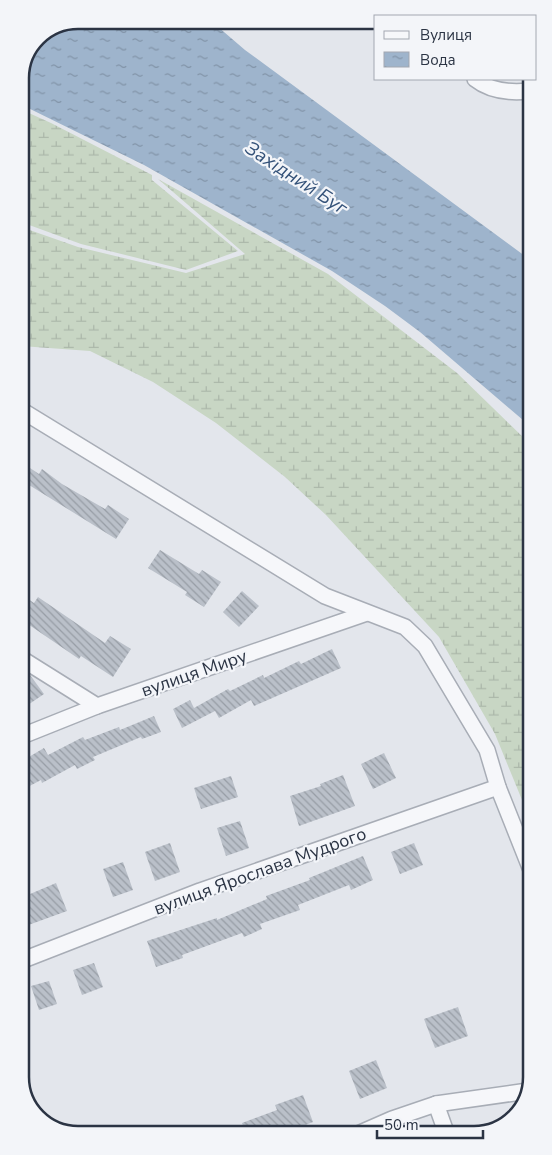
<svg xmlns="http://www.w3.org/2000/svg" width="552" height="1155" viewBox="0 0 552 1155" font-family="'Nunito Sans',sans-serif">
<style>
.wetland{fill:url(#wetland-marsh)}
.water{fill:url(#water-ripples)}
.building{fill:url(#building-back-hatch)}
.lines{fill:none;stroke-linecap:round;stroke-linejoin:round}
.street-casing{stroke:#a8adb6;stroke-width:18}
.street{stroke:#f6f7fa;stroke-width:15}
.labels{text-anchor:middle;dominant-baseline:central;stroke-width:4.5;stroke-linejoin:round;paint-order:stroke}
.street-label{font-size:18px;fill:#2b3444;stroke:#f3f5f9}
.water-label{font-size:19px;font-style:italic;fill:#345279;stroke:#f3f5f9}
.rim{fill:none;stroke:#2b3444;stroke-width:2.5}
</style>
<defs>
<pattern id="wetland-marsh" width="20" height="14" patternUnits="userSpaceOnUse" patternTransform="scale(1.25)"><rect width="20" height="14" fill="#c8d6c4"/><path d="M1 5h8M5 5V1M11 12h8M15 12V8" fill="none" stroke="#acb8aa"/></pattern>
<pattern id="water-ripples" width="26" height="14" patternUnits="userSpaceOnUse" patternTransform="scale(1.25)"><rect width="26" height="14" fill="#9eb4cc"/><path d="M2 4q2-2 4 0t4 0M15 11q2-2 4 0t4 0" fill="none" stroke="#8193a7"/></pattern>
<pattern id="building-back-hatch" width="6" height="6" patternUnits="userSpaceOnUse" patternTransform="scale(1.25)"><rect width="6" height="6" fill="#bac0c9"/><path d="M-1 5l2 2M0 0l6 6M5-1l2 2" fill="none" stroke="#979da5"/></pattern>
</defs>
<rect width="100%" height="100%" fill="#e3e6ec"/>
<!-- wetland -->
<g class="wetland">
<path d="M20,109L51,123L152,175V180L238,251L186,270L81,244L21,222Z"/>
<path d="M158,179L328,274L457,373L530,444L531,822L495,734L439,637L326,515L285,477L216,423L153,382L90,351L21,346V227L78,247L186,273L245,254Z"/>
</g>
<!-- water -->
<path class="water" d="M78,20H210L245,50L529,259L530,426L420,332L385,306L332,271L144,165L20,104V75L37,37Z"/>
<!-- building -->
<g class="building">
<path d="M21,462L39,474L42,469L62,484L105,509L108,505L129,519L116,539L21,480Z"/>
<path d="M160,550L199,574L202,570L221,582L204,607L185,595L187,592L148,568Z"/>
<path d="M242,591L259,606L239,627L223,612Z"/>
<path d="M22,595L34,603L38,597L105,643L110,636L131,649L113,677L81,656L79,659L22,620Z"/>
<path d="M332,649L341,668L254,706L251,700L219,718L215,711L182,728L173,709L190,700L194,708L228,689L230,691L263,675L264,678L299,661L301,664Z"/>
<path d="M30,675L44,694L22,709V681Z"/>
<path d="M154,716L161,732L142,739L141,737L93,757L95,760L77,769L75,765L42,783L41,780L22,790V761L44,748L48,755L83,737L85,740L119,727L120,730Z"/>
<path d="M384,753L396,778L373,789L361,764Z"/>
<path d="M343,775L355,806L299,826L290,796L321,786L320,784Z"/>
<path d="M231,776L238,797L201,809L194,788Z"/>
<path d="M240,821L249,848L226,856L217,828Z"/>
<path d="M170,843L180,872L155,881L145,852Z"/>
<path d="M414,843L423,865L400,874L391,852Z"/>
<path d="M363,856L373,880L351,890L349,885L298,905L300,910L260,924L262,929L244,937L242,933L182,955L183,958L156,967L147,941L217,918V920L267,899L266,896L310,880L309,878Z"/>
<path d="M123,862L133,890L113,897L103,869Z"/>
<path d="M56,883L67,911L23,927V897Z"/>
<path d="M94,963L103,987L82,995L73,970Z"/>
<path d="M49,981L57,1004L39,1010L31,986Z"/>
<path d="M458,1007L468,1036L435,1048L424,1019Z"/>
<path d="M376,1060L387,1088L360,1099L349,1071Z"/>
<path d="M303,1095L313,1122L285,1133L246,1134L242,1123L277,1110L275,1105Z"/>
</g>
<g class="lines">
<!-- street casing -->
<g class="street-casing">
<g id="street">
<path d="M475,79C490,91 510,93 529,91"/>
<path d="M21,410L325,596L405,627L425,646L487,750L498,787L531,870"/>
<path d="M22,659L97,706"/>
<path d="M22,736L97,706L367,613"/>
<path d="M23,960L200,891L498,787"/>
<path d="M436,1104L446,1132"/>
<path d="M360,1133L392,1119L436,1104L528,1091"/>
</g>
</g>
<!-- street -->
<use href="#street" class="street"/>
</g>
<g class="labels">
<!-- street labels -->
<g class="street-label">
<text transform="translate(194 673) rotate(-19)">вулиця Миру</text>
<text transform="translate(260 871) rotate(-20)">вулиця Ярослава Мудрого</text>
</g>
<!-- water labels -->
<g class="water-label">
<text transform="translate(296 178) rotate(33)">Західний Буг</text>
</g>
</g>
<!-- crop -->
<path d="M0 0H552V1155H0ZM78 29H474A49 49 0 0 1 523 78V1077A49 49 0 0 1 474 1126H78A49 49 0 0 1 29 1077V78A49 49 0 0 1 78 29Z" fill="#f3f5f9" fill-rule="evenodd"/>
<path class="rim" d="M78 29H474A49 49 0 0 1 523 78V1077A49 49 0 0 1 474 1126H78A49 49 0 0 1 29 1077V78A49 49 0 0 1 78 29Z"/>
<!-- legend -->
<rect x="374" y="15" width="162" height="65" fill="#f3f5f9" stroke="#a3a8b1"/>
<rect x="384" y="31" width="25" height="8" fill="#f6f7fa" stroke="#a3a8b1"/>
<text x="420" y="40" font-size="15" fill="#2b3444">Вулиця</text>
<rect x="384" y="52" width="25" height="15" fill="url(#water-ripples)" stroke="#a3a8b1"/>
<text x="420" y="65" font-size="15" fill="#2b3444">Вода</text>
<!-- scale -->
<path d="M377 1130v8h106v-8" fill="none" stroke="#2b3444" stroke-width="2.5"/>
<text x="384" y="1130" font-size="15" fill="#2b3444" stroke="#f3f5f9" stroke-width="4" paint-order="stroke">50 m</text>
</svg>
